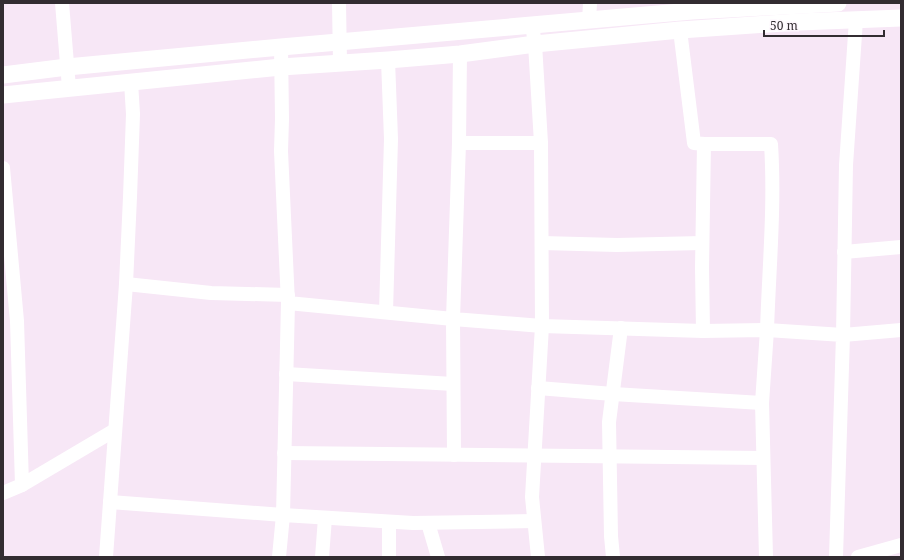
<svg xmlns="http://www.w3.org/2000/svg" width="904" height="560" viewBox="0 0 904 560" font-family="'Noto Serif',serif">
<style>
.lines{fill:none;stroke-linecap:round;stroke-linejoin:round}
.minor{stroke:#fff;stroke-width:14}
.tertiary{stroke:#fff;stroke-width:17}
</style>
<rect width="100%" height="100%" fill="#f7e7f6"/>
<g class="lines">
<!-- minor -->
<g class="minor">
<path d="M62,3L69,88"/>
<path d="M339,3L340,63"/>
<path d="M856,20L846,165L843,335L901,330"/>
<path d="M589,21L590,3"/>
<path d="M532,25L535,44L541,143L542,326L703,331L767,330L762,403L766,557"/>
<path d="M680,30L694,143L704,144H771C775,206 769,268 767,330L843,335L836,557"/>
<path d="M281,47L282,119L281,151L288,303L453,319L454,455"/>
<path d="M131,82L133,114L130,197L126,284L211,293L288,295"/>
<path d="M459,143L460,54"/>
<path d="M3,168L17,321L22,485L3,493"/>
<path d="M542,243L617,245L702,243"/>
<path d="M844,252L901,247"/>
<path d="M386,312L391,139L388,60"/>
<path d="M703,331L702,268L704,144"/>
<path d="M286,374L453,384"/>
<path d="M538,388L613,394L762,403"/>
<path d="M284,453L763,458"/>
<path d="M22,485L115,430"/>
<path d="M110,502L283,515L288,303"/>
<path d="M389,522V557"/>
<path d="M428,523L438,557"/>
<path d="M106,557L126,284"/>
<path d="M279,557L283,515L413,523L534,521"/>
<path d="M322,557L325,518"/>
<path d="M538,557L532,497L542,326L453,319L459,143H541"/>
<path d="M613,557L611,536L609,422L621,328"/>
<path d="M858,557L901,545"/>
</g>
<!-- tertiary -->
<g class="tertiary">
<path d="M3,75L67,67L281,47L692,11L838,3"/>
<path d="M3,95L281,67L388,60L460,54L535,44L680,30L799,22L901,18"/>
</g>
</g>
<!-- border -->
<rect width="904" height="560" fill="none" stroke="#322c31" stroke-width="8"/>
<!-- scale -->
<path d="M764 30v6h120v-6" fill="none" stroke="#322c31" stroke-width="2"/>
<text x="770" y="30" font-size="12" fill="#322c31" stroke="#fef7fd" stroke-width="3" paint-order="stroke">50 m</text>
</svg>
